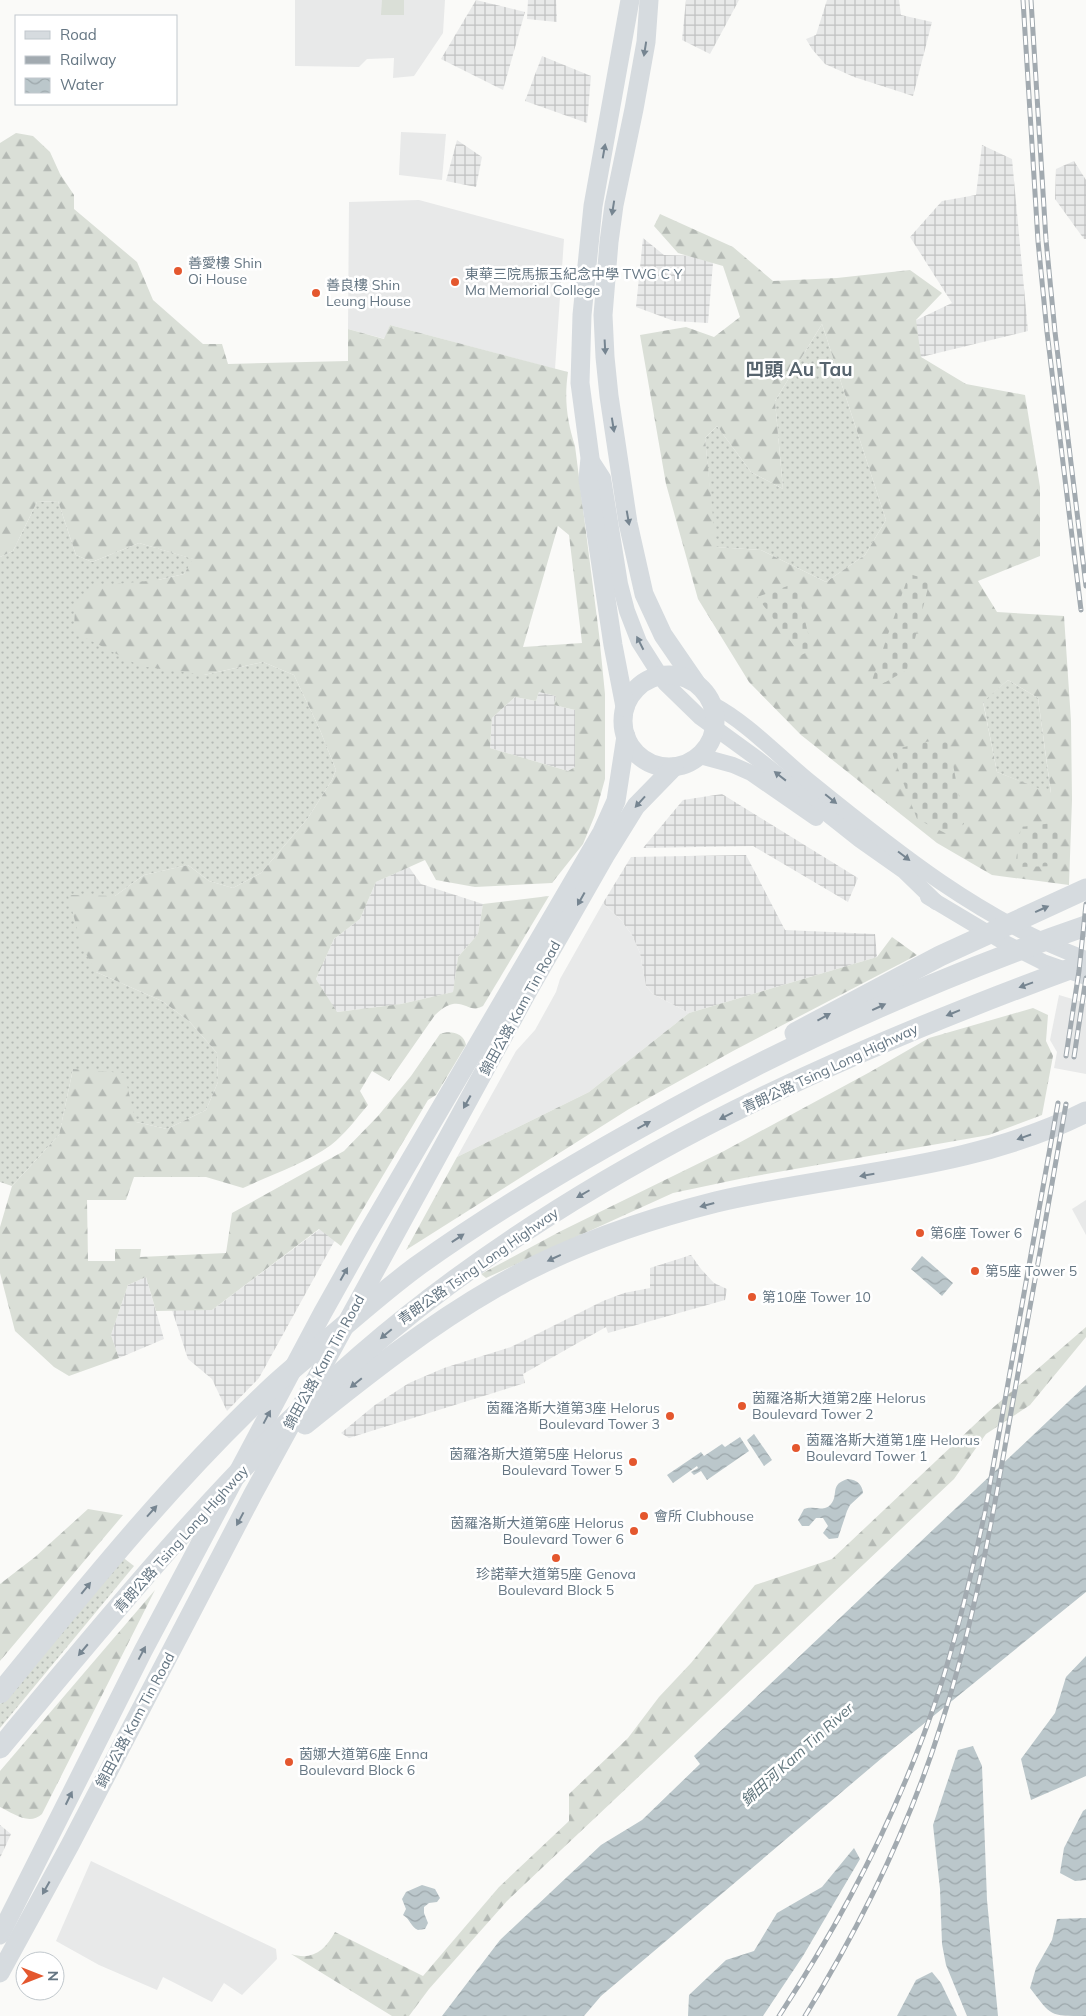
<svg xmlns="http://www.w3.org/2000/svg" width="1086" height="2016" viewBox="0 0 1086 2016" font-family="Mulish,'Noto Sans TC',sans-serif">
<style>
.built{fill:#e8e9e9}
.industrial{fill:url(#industrial-grid)}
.grass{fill:url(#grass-dots)}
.forest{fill:url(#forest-firs);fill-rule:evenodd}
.cemetery{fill:url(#cemetery-stones)}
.park{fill:#dadfd7}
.water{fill:url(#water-waves)}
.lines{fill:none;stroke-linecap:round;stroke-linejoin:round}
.secondary{stroke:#d6dbdf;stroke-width:16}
.primary{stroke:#d6dbdf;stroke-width:19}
.highway{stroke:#d6dbdf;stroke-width:21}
.rail-casing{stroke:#a2aab0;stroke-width:5}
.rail{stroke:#fff;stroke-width:3;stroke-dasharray:9;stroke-linecap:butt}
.oneway{fill:#768591}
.poi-dot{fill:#e4572e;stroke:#fff;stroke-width:2}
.labels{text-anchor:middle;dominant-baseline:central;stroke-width:5;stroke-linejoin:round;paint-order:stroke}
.poi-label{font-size:14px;fill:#657683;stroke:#fff;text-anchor:start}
.street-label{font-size:14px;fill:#657683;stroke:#fff}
.water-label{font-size:15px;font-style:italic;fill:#60757c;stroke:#fff}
.district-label{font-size:19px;font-weight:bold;fill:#57646e;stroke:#fff}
</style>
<defs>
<pattern id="industrial-grid" width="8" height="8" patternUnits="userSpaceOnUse" patternTransform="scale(1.25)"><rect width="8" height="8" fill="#e8e9e9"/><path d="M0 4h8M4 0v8" fill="none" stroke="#c0c1c2"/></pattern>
<pattern id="grass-dots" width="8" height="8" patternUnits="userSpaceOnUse" patternTransform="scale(1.25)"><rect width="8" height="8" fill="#dadfd7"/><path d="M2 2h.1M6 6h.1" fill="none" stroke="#b4b9b4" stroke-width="1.8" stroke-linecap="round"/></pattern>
<pattern id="forest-firs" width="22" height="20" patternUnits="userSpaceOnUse" patternTransform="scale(1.25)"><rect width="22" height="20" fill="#dadfd7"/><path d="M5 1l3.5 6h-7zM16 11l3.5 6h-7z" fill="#b4b9b4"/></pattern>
<pattern id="cemetery-stones" width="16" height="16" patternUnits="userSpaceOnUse" patternTransform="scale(1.25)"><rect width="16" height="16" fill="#dadfd7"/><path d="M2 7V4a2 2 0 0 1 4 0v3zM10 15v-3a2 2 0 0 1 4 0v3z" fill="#b4b9b4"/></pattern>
<pattern id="water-waves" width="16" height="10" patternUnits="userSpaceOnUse" patternTransform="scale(1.25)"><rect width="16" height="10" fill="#bbc7cb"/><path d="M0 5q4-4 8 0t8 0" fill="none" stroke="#9ca6aa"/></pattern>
</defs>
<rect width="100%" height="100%" fill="#fafaf8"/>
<!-- built -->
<g class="built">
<path d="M295,0H445L443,33L414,76L393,78L394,58L367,59L359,67L295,66Z"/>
<path d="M401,132L446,134L442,180L399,175Z"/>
<path d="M419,200L564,239L555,369L390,325L385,339L348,329L349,202Z"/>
<path d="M603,903L621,920L632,935L640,953L646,986L653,994L689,1013L589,1092L457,1157L516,1051L535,1030L556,992L560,979Z"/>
<path d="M1059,995L1086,1003V1074L1054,1068L1057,1052L1050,1040Z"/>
<path d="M1086,1200V1235L1072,1209Z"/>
<path d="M91,1861L276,1949L277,1959L242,1995L224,1983L212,2002L163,1977L157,1990L99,1965L56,1941Z"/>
</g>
<!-- industrial -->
<g class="industrial">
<path d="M476,0L525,12L503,90L441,59Z"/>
<path d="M528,0H556L557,22L527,19Z"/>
<path d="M686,0H739L710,54L682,40Z"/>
<path d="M827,0H899L901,15L932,22L913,96L854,77L825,64L812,49L806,39L816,35Z"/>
<path d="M542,56L591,76L587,123L525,101Z"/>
<path d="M457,140L482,157L476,187L446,181Z"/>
<path d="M982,145L1012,159L1028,331L913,359L908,324L952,303L910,237L942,201L976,195Z"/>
<path d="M1074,161L1086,180V239H1084L1055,199L1056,169Z"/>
<path d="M643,238L664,255L695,256L714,251L708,323L674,321L636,307Z"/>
<path d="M539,692L556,696L554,705L575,710V767L568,771L490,748L492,718L515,697L536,701Z"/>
<path d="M722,794L858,878L848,902L753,846L643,848L683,800Z"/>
<path d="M746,855L785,930L875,934L877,957L689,1013L653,994L646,986L640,953L632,935L621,920L603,903L631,857Z"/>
<path d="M409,867L421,884L483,904L478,934L458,957L453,992L401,1004L336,1012L316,979L334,939L360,919L376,882Z"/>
<path d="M320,1229L335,1240L259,1378L227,1411L212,1379L188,1359L172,1310H212Z"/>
<path d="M691,1255L701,1269L714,1283L727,1289L725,1300L608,1333L606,1327L523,1374L525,1383L349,1438L341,1433L375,1405L409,1383L444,1368L511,1347L603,1301L624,1293L650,1288V1268Z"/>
<path d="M146,1277L164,1339L119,1358L111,1335L128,1285Z"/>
<path d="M0,1825L11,1834L0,1858Z"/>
</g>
<!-- grass -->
<g class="grass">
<path d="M822,324L886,520L865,555L826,582L761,550L715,547L705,438L717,426L751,472L783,489L775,401Z"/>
<path d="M58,501L76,555L92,562L139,543L194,559L184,574L158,580L204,675L263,662L294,675L320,730L336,770L332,780L308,818L261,873L233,888L209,881L188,865L144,875L115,896L96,972L162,1001L189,1021L217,1053L218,1082L206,1110L167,1129L136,1122L73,1069L59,1135L12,1186L0,1182V557L13,551L37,502Z"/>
<path d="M1008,680L1038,698L1051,794L997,772L983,701Z"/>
<path d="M121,1556L134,1566L0,1728V1704Z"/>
</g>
<!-- forest -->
<g class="forest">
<path d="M16,133L33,136L50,152L60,174L74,195V209L137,262L153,300L203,344H222L228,364L348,361V329L384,339L390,325L568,372C564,399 567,421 575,446L599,634L605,694V779L595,815L583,844L552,883L475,887L436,880L425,860L376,882L360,919L334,939L316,979L337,1012L401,1004L453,992L458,957L478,934L483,904L549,896L483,1006C467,1016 461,990 435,1015L389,1081L372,1071L360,1091L368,1105C356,1119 345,1134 331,1145C306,1163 271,1175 243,1188L206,1177H134L126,1200H87L88,1261H115V1249H141L140,1257L226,1253L232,1213L344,1151L378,1116L411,1076L440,1034C450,1030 464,1033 466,1045L436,1095L428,1100L341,1246L319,1229L212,1310L156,1311L146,1277L128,1285L111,1335L119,1358L69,1376L54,1367L15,1331L0,1273V1227L12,1186L59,1135L73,1069L124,1073L136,1122L167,1129L206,1110L218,1082L217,1053L189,1021L162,1001L96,972L82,947L68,895L115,896L144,875L188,865L209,881L233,888L261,873L308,818L332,780L336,770L320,730L294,675L263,662L204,675L140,666L74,632L75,605L96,586L158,580L184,574L193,559L139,543L92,562L76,555L58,501L37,502L13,551L0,557V143ZM558,526L569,535L582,643L523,647ZM539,692L556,696L554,705L575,710V767L568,771L490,748L492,718L515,697L536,701Z"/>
<path d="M660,214L733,247L773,281L837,278L910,270L942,293L916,320L921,357L966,384L1025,395L1040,487V556L978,581L997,612L1064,616L1071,721L1072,800L1069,885L992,875L937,843L801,735L749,682L698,599L666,484L640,335L686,327L714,337L740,317L723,266L678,253L654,226ZM822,324L886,520L865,555L826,582L761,550L716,547L705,438L717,426L751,472L783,489L775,401ZM1008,680L1038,698L1051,793L997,772L983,702Z"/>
<path d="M892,937L917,955L733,1051L629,1109L406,1250L457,1157L589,1092L689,1013L877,957Z"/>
<path d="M1033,1008L1048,1015L1046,1041L1053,1056L1042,1115L989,1135L744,1178L673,1193L486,1278L481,1274L561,1231L724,1151L870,1072L929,1038Z"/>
<path d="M1086,1327V1337L1030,1405L986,1434L954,1479L507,1901L429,1989L409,2016H392L291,1954C313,1961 325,1950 335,1932L423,1976L499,1887L569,1821V1794L628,1738L659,1697L691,1663L755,1585L832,1559L988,1412Z"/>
<path d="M88,1509L123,1515L0,1661V1584L35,1557Z"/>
<path d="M155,1590L42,1814C29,1826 13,1813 0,1807V1771Z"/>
</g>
<!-- cemetery -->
<g class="cemetery">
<path d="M909,574L930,580L907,670L868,692Z"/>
<path d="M796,583L812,650L801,655L757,597Z"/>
<path d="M948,737L964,824L949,835L917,819L891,750Z"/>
<path d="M1061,822L1057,866L1015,867L1021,827Z"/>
</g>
<!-- park -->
<path class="park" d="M382,0H404V15H381Z"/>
<!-- water -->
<g class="water">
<path d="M922,1256L953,1283L942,1296L911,1269Z"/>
<path d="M1086,1385V1592L889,1752L601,1996L584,2016H442L500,1940L601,1845L642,1820L700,1764L694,1756Z"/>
<path d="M754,1434L772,1460L764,1466L747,1440Z"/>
<path d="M740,1437L749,1451L707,1480L701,1471L694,1475L691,1472L698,1468L697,1466L673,1483L667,1475L701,1452L704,1456L722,1444L725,1447Z"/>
<path d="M848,1479C857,1480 862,1484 863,1493L850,1505L847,1511L838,1538L829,1539L823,1533L828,1526L823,1518H816L809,1526H802L798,1520L804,1509C813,1505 824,1513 831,1504C839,1495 829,1484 848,1479Z"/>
<path d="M1086,1656V1776L1031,1800L1021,1759L1055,1713L1066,1677Z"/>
<path d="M973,1746L982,1766L987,1900L998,2016H967L946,1965L942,1944L940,1889L933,1825L958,1750Z"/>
<path d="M1086,1809V1880L1075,1881L1060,1873L1064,1848L1083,1811Z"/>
<path d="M854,1848L860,1859L803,1956L763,2016H688L689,1995L726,1960L754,1951L777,1913L822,1887Z"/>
<path d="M422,1885L435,1889L440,1898L437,1902L429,1903L424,1907V1913L428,1923L425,1929L418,1930C411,1927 410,1919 403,1915L406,1909L402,1899L406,1892Z"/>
<path d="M1086,1918V2016C1048,2016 1052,2016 1030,1988L1036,1968L1052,1940L1057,1919Z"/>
<path d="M932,1972L941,1983L957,2016H897L916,1980Z"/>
</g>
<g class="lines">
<!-- secondary -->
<g class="secondary">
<path d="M590,458L603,478L620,584L627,611L639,642L665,683L700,717L759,760L860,840L904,871L936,902"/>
<path d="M712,704C748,723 778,756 810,782C895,851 982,921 1086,959"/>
<path d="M700,756L733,765L751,773L816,818"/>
<path d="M928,897L1005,943L1043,962L1086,977"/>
</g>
<!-- primary -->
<g class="primary">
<path d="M649,0L646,42L634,109L614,205L609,242L603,315L605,357L609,396L628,523L644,594L663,635L696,683"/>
<circle cx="669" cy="721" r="46"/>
<path d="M625,707L613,645L588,479L590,458L580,383L582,315L593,206L630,0"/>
<path d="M0,1935L143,1651L322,1314L364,1239L602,832L616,801L626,736"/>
<path d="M0,1973L70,1845L253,1494L528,991L605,856L636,806L674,767"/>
</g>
<!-- highway -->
<g class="highway">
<path d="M795,1033L940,956L1086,889"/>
<path d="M305,1424C366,1375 428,1326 496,1287C564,1248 640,1221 716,1202C839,1173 971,1170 1086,1112"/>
<path d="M0,1693C86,1588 171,1482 270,1389C288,1372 308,1356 327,1340C357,1315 385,1290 416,1267C488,1215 564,1170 641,1127C783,1047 932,979 1086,926"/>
<path d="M0,1748C114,1612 226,1472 361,1355C570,1173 828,1057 1086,963"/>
</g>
<!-- rail casing -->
<g class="rail-casing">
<g id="rail">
<path d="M1023,0L1038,241L1047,332L1081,610"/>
<path d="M1031,0L1046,240L1055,332L1086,586"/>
<path d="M1066,1056L1079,971L1086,904"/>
<path d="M1074,1057L1086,978"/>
<path d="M779,2016C846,1914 901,1807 939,1691C958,1632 972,1572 985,1512L1058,1103"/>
<path d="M805,2016C861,1925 909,1827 941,1725C974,1623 993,1517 1011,1412C1030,1309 1048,1207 1066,1104"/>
</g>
</g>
<!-- rail -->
<use href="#rail" class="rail"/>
</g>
<!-- one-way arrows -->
<defs><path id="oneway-solid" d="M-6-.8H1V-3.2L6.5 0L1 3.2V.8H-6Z" transform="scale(1.25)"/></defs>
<g class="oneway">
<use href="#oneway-solid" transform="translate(645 49) rotate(99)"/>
<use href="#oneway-solid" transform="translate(604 151) rotate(-80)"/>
<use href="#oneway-solid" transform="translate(613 208) rotate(99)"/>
<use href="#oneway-solid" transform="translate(605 347) rotate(87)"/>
<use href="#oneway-solid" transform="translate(613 425) rotate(81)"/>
<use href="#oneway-solid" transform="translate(628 518) rotate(80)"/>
<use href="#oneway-solid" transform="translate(640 643) rotate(-117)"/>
<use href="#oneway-solid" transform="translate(780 776) rotate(-142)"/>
<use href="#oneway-solid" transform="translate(831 799) rotate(39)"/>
<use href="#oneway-solid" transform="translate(640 802) rotate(132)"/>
<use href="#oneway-solid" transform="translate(904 856) rotate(37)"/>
<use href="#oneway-solid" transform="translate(581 899) rotate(119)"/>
<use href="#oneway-solid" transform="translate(1042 909) rotate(-24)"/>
<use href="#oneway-solid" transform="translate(1026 985) rotate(160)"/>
<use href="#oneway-solid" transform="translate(879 1007) rotate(-25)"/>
<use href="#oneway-solid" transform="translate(953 1013) rotate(158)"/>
<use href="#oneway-solid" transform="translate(824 1017) rotate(-29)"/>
<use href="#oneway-solid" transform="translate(467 1102) rotate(119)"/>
<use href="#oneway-solid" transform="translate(726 1116) rotate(153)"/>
<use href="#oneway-solid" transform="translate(644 1125) rotate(-29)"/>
<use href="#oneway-solid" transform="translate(1024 1137) rotate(161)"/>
<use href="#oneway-solid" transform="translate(867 1175) rotate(170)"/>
<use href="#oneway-solid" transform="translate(583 1194) rotate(150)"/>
<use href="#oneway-solid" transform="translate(707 1205) rotate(165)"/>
<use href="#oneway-solid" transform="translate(458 1238) rotate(-34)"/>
<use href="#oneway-solid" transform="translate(554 1258) rotate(155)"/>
<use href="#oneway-solid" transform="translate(344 1274) rotate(-61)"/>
<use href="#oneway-solid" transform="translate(386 1334) rotate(140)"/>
<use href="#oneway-solid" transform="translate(356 1383) rotate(141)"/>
<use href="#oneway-solid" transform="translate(267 1417) rotate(-62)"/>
<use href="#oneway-solid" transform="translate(152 1511) rotate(-48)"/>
<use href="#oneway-solid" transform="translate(240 1519) rotate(118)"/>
<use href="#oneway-solid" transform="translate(86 1588) rotate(-51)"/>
<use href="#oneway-solid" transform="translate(83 1650) rotate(130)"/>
<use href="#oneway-solid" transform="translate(142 1653) rotate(-62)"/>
<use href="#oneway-solid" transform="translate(69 1798) rotate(-64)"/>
<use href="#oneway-solid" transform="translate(46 1888) rotate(119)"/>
</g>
<!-- markers -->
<g class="poi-dot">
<circle cx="178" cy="271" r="5"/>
<circle cx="455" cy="282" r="5"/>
<circle cx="316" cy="293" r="5"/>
<circle cx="920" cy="1233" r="5"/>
<circle cx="975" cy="1271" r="5"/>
<circle cx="752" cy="1297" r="5"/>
<circle cx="742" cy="1406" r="5"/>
<circle cx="670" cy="1416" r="5"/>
<circle cx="796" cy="1448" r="5"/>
<circle cx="633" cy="1462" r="5"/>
<circle cx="644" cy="1516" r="5"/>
<circle cx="634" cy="1531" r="5"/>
<circle cx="556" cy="1558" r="5"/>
<circle cx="289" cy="1762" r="5"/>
</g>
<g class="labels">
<!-- poi labels -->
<g class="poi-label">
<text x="188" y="263">善愛樓 Shin<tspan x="188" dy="16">Oi House</tspan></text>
<text x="465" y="274">東華三院馬振玉紀念中學 TWG C Y<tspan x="465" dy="16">Ma Memorial College</tspan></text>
<text x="326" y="285">善良樓 Shin<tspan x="326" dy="16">Leung House</tspan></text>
<text x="930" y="1233">第6座 Tower 6</text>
<text x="985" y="1271">第5座 Tower 5</text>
<text x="762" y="1297">第10座 Tower 10</text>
<text x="752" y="1398">茵羅洛斯大道第2座 Helorus<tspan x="752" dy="16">Boulevard Tower 2</tspan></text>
<text x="660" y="1408" text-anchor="end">茵羅洛斯大道第3座 Helorus<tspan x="660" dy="16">Boulevard Tower 3</tspan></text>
<text x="806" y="1440">茵羅洛斯大道第1座 Helorus<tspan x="806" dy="16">Boulevard Tower 1</tspan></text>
<text x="623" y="1454" text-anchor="end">茵羅洛斯大道第5座 Helorus<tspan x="623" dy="16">Boulevard Tower 5</tspan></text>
<text x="654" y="1516">會所 Clubhouse</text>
<text x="624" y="1523" text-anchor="end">茵羅洛斯大道第6座 Helorus<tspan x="624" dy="16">Boulevard Tower 6</tspan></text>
<text x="556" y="1574" text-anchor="middle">珍諾華大道第5座 Genova<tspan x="556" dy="16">Boulevard Block 5</tspan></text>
<text x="299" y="1754">茵娜大道第6座 Enna<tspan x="299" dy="16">Boulevard Block 6</tspan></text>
</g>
<!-- street labels -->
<g class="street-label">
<text transform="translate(520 1008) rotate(-61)">錦田公路 Kam Tin Road</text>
<text transform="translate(830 1068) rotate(-25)">青朗公路 Tsing Long Highway</text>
<text transform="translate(478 1266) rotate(-35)">青朗公路 Tsing Long Highway</text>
<text transform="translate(324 1362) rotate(-61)">錦田公路 Kam Tin Road</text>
<text transform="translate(181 1539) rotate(-48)">青朗公路 Tsing Long Highway</text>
<text transform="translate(135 1720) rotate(-62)">錦田公路 Kam Tin Road</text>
</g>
<!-- water labels -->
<g class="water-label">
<text transform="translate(797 1754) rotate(-42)">錦田河 Kam Tin River</text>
</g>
<!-- district labels -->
<g class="district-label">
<text x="799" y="369">凹頭 Au Tau</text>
</g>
</g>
<!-- legend -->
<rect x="15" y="15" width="162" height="90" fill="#ffffff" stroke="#c1c8cd"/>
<rect x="25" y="31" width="25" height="8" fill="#d6dbdf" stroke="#c1c8cd"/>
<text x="60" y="40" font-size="15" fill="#657683">Road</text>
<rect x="25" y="56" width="25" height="8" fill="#a2aab0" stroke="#c1c8cd"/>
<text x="60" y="65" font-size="15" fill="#657683">Railway</text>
<rect x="25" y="78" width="25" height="15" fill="url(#water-waves)" stroke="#c1c8cd"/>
<text x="60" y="90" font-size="15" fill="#657683">Water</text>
<!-- north arrow -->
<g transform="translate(40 1976) rotate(90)"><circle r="24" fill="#ffffff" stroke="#c1c8cd"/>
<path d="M0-4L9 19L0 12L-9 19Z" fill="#e4572e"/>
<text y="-8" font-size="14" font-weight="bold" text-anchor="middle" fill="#657683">N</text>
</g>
</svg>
